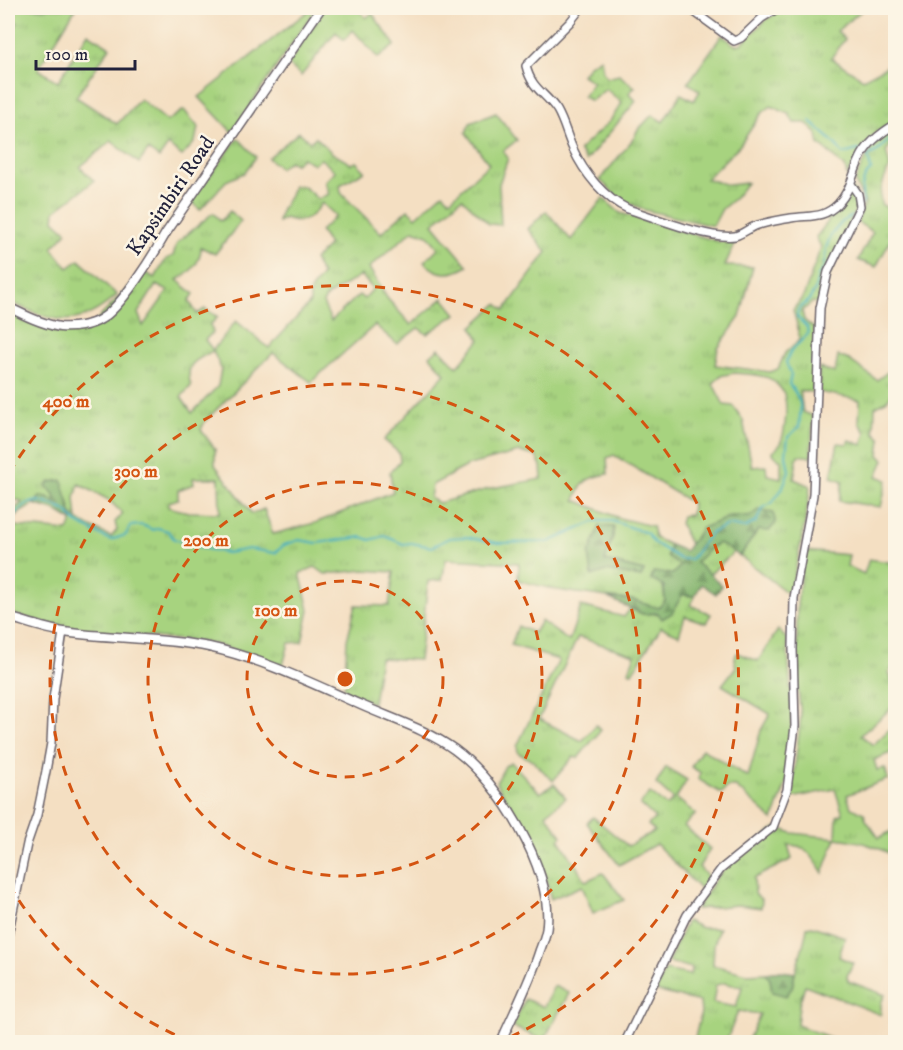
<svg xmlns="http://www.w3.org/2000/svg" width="903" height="1050" viewBox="0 0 903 1050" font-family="'IM FELL DW Pica',serif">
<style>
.grass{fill:url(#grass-tufts);stroke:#647a5d;stroke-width:1.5;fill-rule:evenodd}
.forest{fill:url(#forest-firs);stroke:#546c54;stroke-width:1.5}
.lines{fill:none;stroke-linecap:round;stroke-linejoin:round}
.stream{stroke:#42aec0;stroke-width:2}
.minor-casing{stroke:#6c646a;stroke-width:10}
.tertiary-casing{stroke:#6c646a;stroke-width:11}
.minor{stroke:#fff;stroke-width:7}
.tertiary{stroke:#fff;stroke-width:8}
.ring{fill:none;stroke:#d45411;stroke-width:3;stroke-dasharray:10 8}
.labels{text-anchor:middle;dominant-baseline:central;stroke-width:5;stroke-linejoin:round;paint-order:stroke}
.street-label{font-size:21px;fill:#22223b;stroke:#fcf5e5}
.centre{fill:#d45411;stroke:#fcf5e5;stroke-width:3}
.ring-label{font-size:18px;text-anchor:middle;font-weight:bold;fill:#d45411;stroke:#fcf5e5;stroke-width:5;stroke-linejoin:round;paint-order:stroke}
</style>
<defs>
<pattern id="grass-tufts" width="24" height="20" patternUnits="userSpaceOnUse" patternTransform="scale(1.5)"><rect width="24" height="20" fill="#a7d37f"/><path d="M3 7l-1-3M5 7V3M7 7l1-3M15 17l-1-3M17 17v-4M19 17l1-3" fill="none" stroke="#8fb56f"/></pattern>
<pattern id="forest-firs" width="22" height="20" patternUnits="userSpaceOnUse" patternTransform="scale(1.5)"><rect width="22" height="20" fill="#85b56e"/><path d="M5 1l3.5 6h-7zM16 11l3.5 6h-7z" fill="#6c935c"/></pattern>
</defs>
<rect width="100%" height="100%" fill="#fcf5e5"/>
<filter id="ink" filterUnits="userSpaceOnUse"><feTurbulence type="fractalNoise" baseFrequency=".0167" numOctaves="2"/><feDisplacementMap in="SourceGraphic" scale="12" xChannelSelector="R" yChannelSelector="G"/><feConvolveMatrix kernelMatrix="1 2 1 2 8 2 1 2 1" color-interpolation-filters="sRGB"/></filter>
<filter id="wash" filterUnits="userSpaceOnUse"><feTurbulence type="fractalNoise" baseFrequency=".008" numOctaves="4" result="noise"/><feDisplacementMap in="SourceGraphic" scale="24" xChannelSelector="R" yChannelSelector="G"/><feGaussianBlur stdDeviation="1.35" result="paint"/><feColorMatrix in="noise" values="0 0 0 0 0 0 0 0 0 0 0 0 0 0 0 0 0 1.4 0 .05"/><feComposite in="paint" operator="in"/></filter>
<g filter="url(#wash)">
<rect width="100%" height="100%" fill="#f4dfc2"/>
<!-- grass -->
<g class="grass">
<path d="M15,8H76L38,69L58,82L88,33L110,47L76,97L117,124L140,99L167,121L184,110L198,127L195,142L182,156L168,145L159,158L148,150L139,163L111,141L80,167L94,181L55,211L54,220L67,232L52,248L68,268L79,260L117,295C77,332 53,322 8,301V36L18,23L9,17Z"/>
<path d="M312,8H316L232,132L199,97Z"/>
<path d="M325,8H357L366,18L372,13L395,45L378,58L353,30L344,40L336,32L301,76L288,64Z"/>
<path d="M784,8H858L861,11L837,31L845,39L831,58L863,79L895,62V120L875,133L864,147L847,176L845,167C832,159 832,152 819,145L817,134L806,123H794L789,114L771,106L761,114L740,145L706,179L729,185L747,183L735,198L722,209L713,226L645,210L620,199L600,180L634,138L637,131L652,115L663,122L681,94L694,101L700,91L688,83L722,35L735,45L741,44L767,19Z"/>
<path d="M601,58L603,72L607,78L619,75L635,87L629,93L636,101L586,161L579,150L610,121L622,103L606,89L591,101L583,96L593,82L582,75L589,65Z"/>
<path d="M496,113L517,140L503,151L508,158L499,184L501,225L489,224L462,198L433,224L468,266C451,276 438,276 424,262L438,248L428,235L413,230L369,268L387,298L411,325L443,298L456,314L427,334L418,328L397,344L375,325L311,382L273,353L205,421L201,430L215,449V465L252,514L264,509L273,534L315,523L393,492L390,472L400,461L399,453L384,440L445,374L430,356L439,348L457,367L480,340L472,327L497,304L505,310L547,252L528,229L546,211L571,240L603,198L620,213L720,242H735L725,266L753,267L740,317L718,348L715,365L770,372L778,369L785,353L799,340L798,328L793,310L804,295L821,247L816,237L830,219H821L835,211L852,188L856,194L857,206L818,303L813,302L802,311L804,320L815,329L813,392L800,391L803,412L813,416L811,457L798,455L794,479L810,486C807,523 797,559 790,595L740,556L758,530L749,517L732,516L702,528L690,544L680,524L682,516L691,515L692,503L614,455L607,458L608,474C587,478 583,479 575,500L619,518L652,526L655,538L670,545L667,556L680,566L663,586L665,601L658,609C628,598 596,596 564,591C549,589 533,584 518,580L519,563L446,559L442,580L428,581L419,660L380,658L373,703L344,693L347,640L356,605L389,606L394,572L364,570L325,574L315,567L300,573L309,610L302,642L289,643L283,665L211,643L65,628L8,613V516L22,502L19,500L8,502V310L50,328L90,327L144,272L155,278L166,259L173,256L177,243L213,213L221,221L230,211L241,221L215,254L201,247C201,262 190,274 177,280L194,294L189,301L197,314L205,309L218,317L210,325L213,332L205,340L213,350L236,321L269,348L310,303V291L322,275L314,260L329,245L320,231L336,216L322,203C310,219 305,225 285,218L278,222C280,205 290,202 293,186H303L318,199L329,194L325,182L335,171L321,159L314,164L302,158L295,164L289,161L280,168L268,158L299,132L310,142L316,137L332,153L351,164L356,162L365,171L340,185L341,193L381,233L408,209L416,217L443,193L450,200L489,164L466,133L470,123ZM361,275L373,289L364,299L359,295L331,321L323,303L327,296ZM156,285L168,291L143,326L138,313ZM213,351L221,369L218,386L192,413L181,397L191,386C184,363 195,361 213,351ZM734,373C745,374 764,374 772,380C776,383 783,390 784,394C788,408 786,446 772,452L776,457L781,460V478L767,475L766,466L752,467L743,420L733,406L724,405L713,384L720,376ZM519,452L536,456L541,466L542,479L492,488L439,503L430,498L432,485L469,465ZM193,478H219L220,513L188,512L168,507L169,502L178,499V490L194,484ZM79,484L109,500L123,514L115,522L117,530L111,537L77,520L75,498ZM54,494L68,500L71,513L74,518L68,531L14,526C14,512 25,511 34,504C37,502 39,499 41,496L55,501ZM613,527V536L605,561L644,571L641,577L606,571L592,575Z"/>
<path d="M895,126V140L886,151L890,167C884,178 878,191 881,204L895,213V232L876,267L858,260L873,232L857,222L865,203L855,183C864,156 872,144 895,126Z"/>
<path d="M238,138L256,157L244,173L226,181L200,210L191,201Z"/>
<path d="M838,356L849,360L877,380L889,371L895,380V391L886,401L875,407L874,432L881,439L879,455L884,460L877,476L887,480L881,507L839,501L843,481L831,477L838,443L847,444L849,440L862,445L866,432L859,423L860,400L819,392V368L835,373Z"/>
<path d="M719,543L735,551L710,574L696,563L711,547Z"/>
<path d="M804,551L849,555L847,566L864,574L869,559L895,563V665L889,672L895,690V705L861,735L873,745L895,724V751L874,760L877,770L885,768L888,779L847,795L851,808L864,813L866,820L879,838L895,829V850L893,855C874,845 858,840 836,838L823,873C814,858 806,844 788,845L792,859L754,878L755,894L762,900L761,908L738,905L696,909L717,877L735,859L777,827L792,833L836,838L837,816L843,814L835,789L787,799L794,773L801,716L797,681V605Z"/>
<path d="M682,595L695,596L690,605L711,614L706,623L685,616L679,635L661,627L632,673L629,671L635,655L578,637L539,719L582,741L596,725L601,730L578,758L573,757L553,781L533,761L518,753L517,746L559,660L511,645L518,626L534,633L541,621L569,641L581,606L624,617L630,609L643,614L672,613Z"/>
<path d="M778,630L787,639L792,709L791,738L787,781L773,820L736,787H728L721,793L698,779L701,773L691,767L702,749L748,777L761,730L770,714L722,685L736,667L734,659L737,653L758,661Z"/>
<path d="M511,762L540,793L554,784L566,798L546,814L562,836L559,839L586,881L603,873L624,900L593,913L582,886L551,899L543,867L526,829L496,783L505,766Z"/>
<path d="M666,767L687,780L676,798L696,814L684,826L710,849L699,867L708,877L700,889L656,844L619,865L587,823L593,817L628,846L655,831L648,825L655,818L640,804L650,793L667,806L673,799L656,784Z"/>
<path d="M687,921L702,928H719L714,945L713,965L747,974L765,973L770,979L772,992L792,988C795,967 804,948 807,927L812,926L845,937L839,957L853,963L847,976L848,981L885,995L881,1003V1015L805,985L799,1005L797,1025L842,1042H747L760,1014L738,1011L726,1042H694L701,1013L700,1002L656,991L665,970L690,975L692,968L668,962ZM724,983L742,987L736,1007L713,1003L716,985Z"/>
<path d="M554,986L569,993L544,1040L513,1027L525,999L544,1007Z"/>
</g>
<!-- forest -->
<g class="forest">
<path d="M62,480L71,513L75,518L72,521L54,510L34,504L41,496L55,501L54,494L46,486L50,482Z"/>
<path d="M758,510L773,513L776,523L769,531L758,530L740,556L719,543L711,547L696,563L710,574L722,586L716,594L701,584L695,596L682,595L672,613L662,619L658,613L643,614L608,598L633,600L658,608L665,601L664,586L651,580L653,572L673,574L680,566L667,556L670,545L685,551L702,528L732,516L749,517Z"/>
<path d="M600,526L614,527L613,536L605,561L644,571L641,577L606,571L592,576L589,554Z"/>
<path d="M781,971L795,973L792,988L786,996L772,992L770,979L765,973Z"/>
</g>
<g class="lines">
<!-- stream -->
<g class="stream">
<path d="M810,121C822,133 833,139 843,154L858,150L861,151"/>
<path d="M861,205L863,202C861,188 861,180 871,170L868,156L879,150L896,132"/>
<path d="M8,520L26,504L38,501L54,505L66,511L77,523L110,540L126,535L130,526L142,525L153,530L158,528L168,531L174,539L201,548L227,553L249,549L275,553L284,545L299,540L317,543L362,537L370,540L385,536L403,544L411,543L432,547L449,538L466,537L498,543L549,542L596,521H612L647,533L653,542L680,559H691L711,533L728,525L744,528L756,522L763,508L772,503L782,489L789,471L786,455L788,437L799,427C801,406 803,401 789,384L791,375L786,362L791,351L808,334L807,327L797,317L798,310L809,300L815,290L818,276L824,267L826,248L831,235L842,222L852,216"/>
</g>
</g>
</g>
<g filter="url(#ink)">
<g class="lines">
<!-- minor casing -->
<g class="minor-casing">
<g id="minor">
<path d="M581,8L570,22L526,66C532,90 545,92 557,110C564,122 567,136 573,149C584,173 604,198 628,209C653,217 710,240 735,236C742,234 748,229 755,226C766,222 780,220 791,218C810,215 823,219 838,204C851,190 852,175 860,159C867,143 882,132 896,124"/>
<path d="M689,8L734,41L741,38L762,18L778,8"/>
<path d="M8,935L27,844L37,815L46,771L51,743L53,699L63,632"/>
<path d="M625,1042L687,915L721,869L773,827L787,790L795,726L793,649L794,598L813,495L820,308L828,272L860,206L858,194L851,184"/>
</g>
</g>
<!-- tertiary casing -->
<g class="tertiary-casing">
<g id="tertiary">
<path d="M8,307C24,315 42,324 60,327C73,328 90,326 101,319C121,308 154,254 166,233L321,8"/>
<path d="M8,617C26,622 45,629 64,632C112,639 161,637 209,647C263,659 311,683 361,705C392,719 426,729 455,750C499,782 552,868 547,924C547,933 543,942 540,950C530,982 514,1012 501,1042"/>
</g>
</g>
<!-- minor -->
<use href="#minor" class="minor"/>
<!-- tertiary -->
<use href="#tertiary" class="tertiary"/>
</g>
</g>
<!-- distance rings -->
<g class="ring">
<circle cx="345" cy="679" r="98"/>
<circle cx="345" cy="679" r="197"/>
<circle cx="345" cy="679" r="295"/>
<path d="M191 1042A394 394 0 0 1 9 885M9 473A394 394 0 1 1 499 1042"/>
</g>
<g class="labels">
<!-- street labels -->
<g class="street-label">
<text transform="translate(171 196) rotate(-56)">Kapsimbiri Road</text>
</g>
</g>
<circle cx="345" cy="679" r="9" class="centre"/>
<g class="ring-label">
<text x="66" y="407">400 m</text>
<text x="136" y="477">300 m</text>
<text x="206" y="546">200 m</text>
<text x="276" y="616">100 m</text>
</g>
<!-- margin -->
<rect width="903" height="1050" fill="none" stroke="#fcf5e5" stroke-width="30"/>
<!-- scale -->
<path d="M36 60v9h99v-9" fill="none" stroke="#22223b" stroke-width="3"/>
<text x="45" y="60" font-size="18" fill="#22223b" stroke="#fcf5e5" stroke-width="4.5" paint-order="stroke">100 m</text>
</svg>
